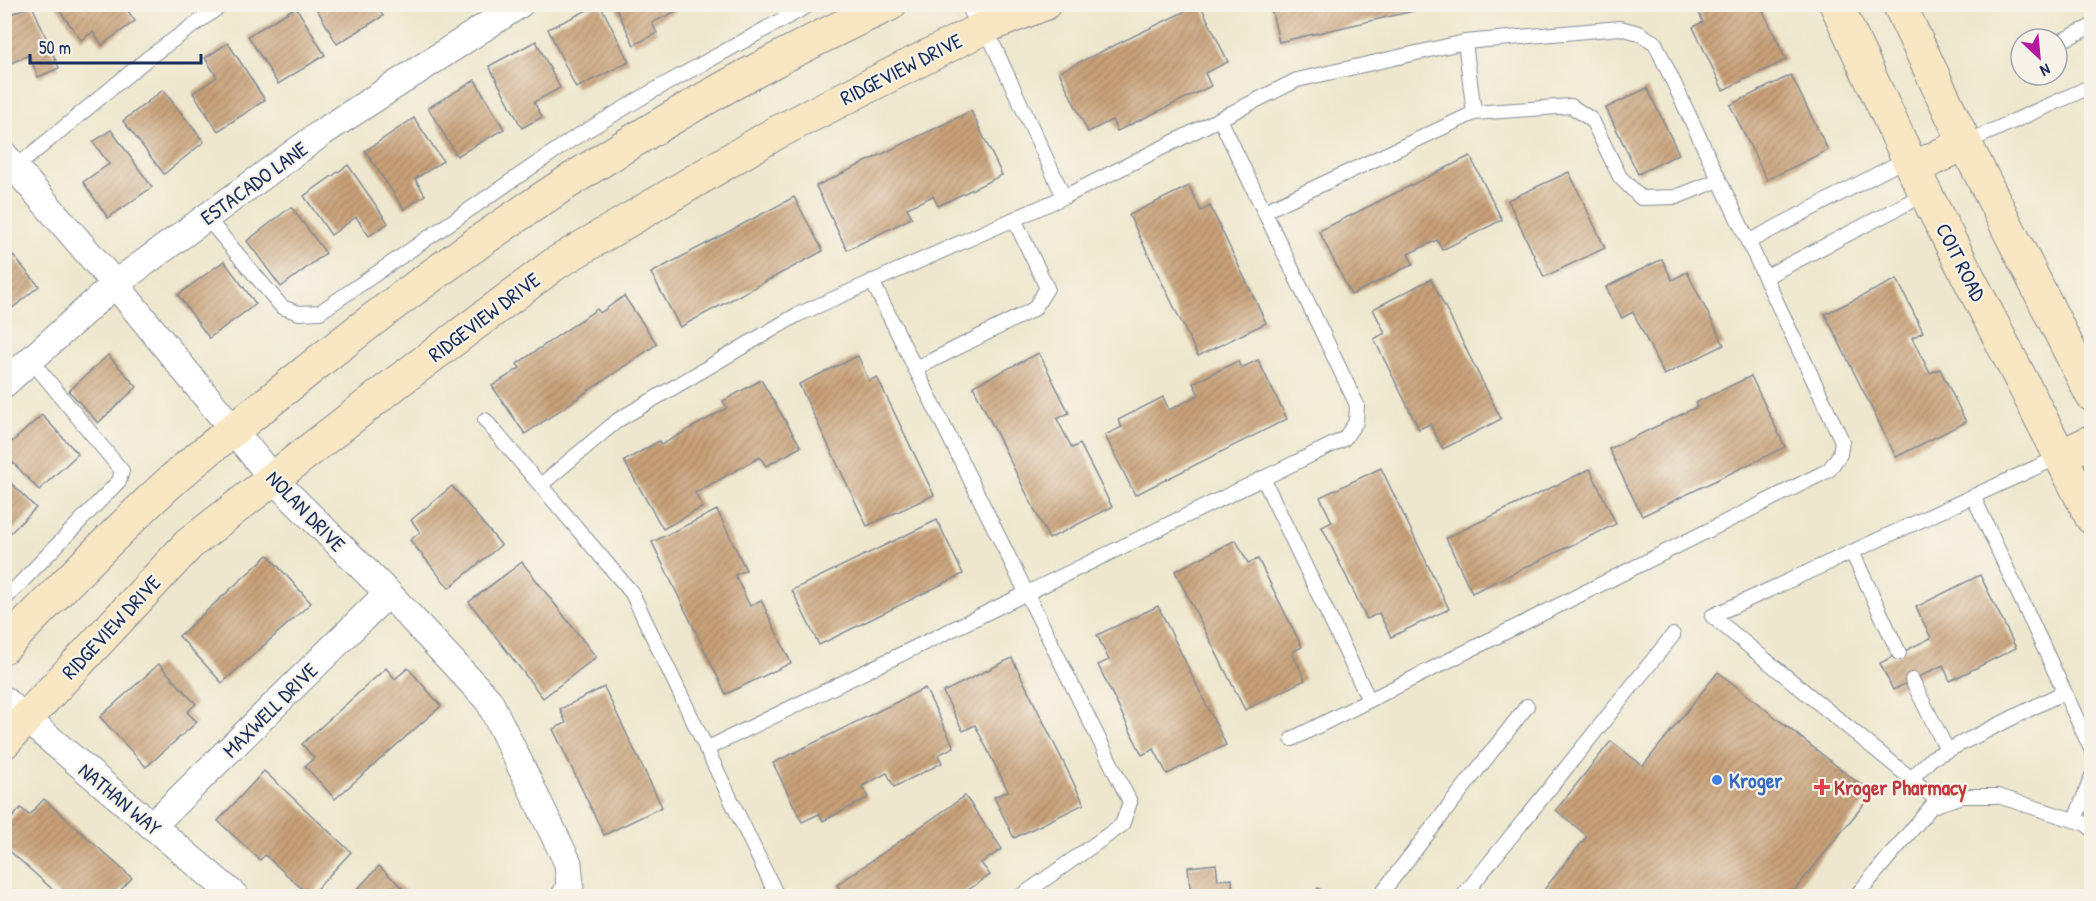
<svg xmlns="http://www.w3.org/2000/svg" width="2096" height="901" viewBox="0 0 2096 901" font-family="'Patrick Hand',sans-serif">
<style>
.building{fill:url(#building-hatch)}
.lines{fill:none;stroke-linecap:round;stroke-linejoin:round}
.lane-casing{stroke:#848b96;stroke-width:16}
.street-casing{stroke:#848b96;stroke-width:29}
.secondary-casing{stroke:#848b96;stroke-width:35}
.lane{stroke:#fff;stroke-width:14}
.street{stroke:#fff;stroke-width:27}
.secondary{stroke:#f9e7c3;stroke-width:33}
.shop-dot{fill:#3f7fe0;stroke:#f7f3e8;stroke-width:2}
.health-dot{fill:#e0444e;stroke:#f7f3e8;stroke-width:2}
.labels{text-anchor:middle;dominant-baseline:central;stroke-width:4.5;stroke-linejoin:round;paint-order:stroke}
.street-label{font-size:21px;fill:#1b2f5e;stroke:#f7f3e8}
.shop-label{font-size:21px;font-weight:bold;fill:#366cbe;stroke:#f7f3e8;text-anchor:start}
.health-label{font-size:21px;font-weight:bold;fill:#be3a42;stroke:#f7f3e8;text-anchor:start}
</style>
<defs>
<pattern id="building-hatch" width="6" height="6" patternUnits="userSpaceOnUse" patternTransform="scale(1.5)"><rect width="6" height="6" fill="#c9a178"/><path d="M-1 1l2-2M0 6l6-6M5 7l2-2" fill="none" stroke="#a28466"/></pattern>
</defs>
<rect width="100%" height="100%" fill="#f7f3e8"/>
<filter id="ink" filterUnits="userSpaceOnUse"><feTurbulence type="fractalNoise" baseFrequency=".0167" numOctaves="2"/><feDisplacementMap in="SourceGraphic" scale="12" xChannelSelector="R" yChannelSelector="G"/><feConvolveMatrix kernelMatrix="1 2 1 2 8 2 1 2 1" color-interpolation-filters="sRGB"/></filter>
<filter id="wash" filterUnits="userSpaceOnUse"><feTurbulence type="fractalNoise" baseFrequency=".008" numOctaves="4" result="noise"/><feDisplacementMap in="SourceGraphic" scale="24" xChannelSelector="R" yChannelSelector="G"/><feGaussianBlur stdDeviation="1.35" result="paint"/><feColorMatrix in="noise" values="0 0 0 0 0 0 0 0 0 0 0 0 0 0 0 0 0 1.4 0 .05"/><feComposite in="paint" operator="in"/></filter>
<g filter="url(#wash)">
<rect width="100%" height="100%" fill="#eee7cd"/>
<g id="blocks">
<!-- building -->
<g class="building">
<path d="M55,4H123L135,21L102,45L93,32L81,40Z"/>
<path d="M314,4H376L383,16L337,44Z"/>
<path d="M600,4L629,62L576,88L548,29Z"/>
<path d="M614,4H676L678,10L652,23L657,33L634,45Z"/>
<path d="M1200,4L1228,62L1205,73L1211,86L1117,131L1112,120L1088,132L1059,72Z"/>
<path d="M1270,4H1435V6L1279,42Z"/>
<path d="M1695,4H1760L1786,60L1723,90L1693,27L1703,22Z"/>
<path d="M32,5L59,68L38,77L29,55L4,66V17Z"/>
<path d="M296,7L325,55L278,84L248,36Z"/>
<path d="M536,41L560,88L534,102L542,117L522,128L489,66Z"/>
<path d="M228,43L265,100L218,131L193,93L217,77L205,58Z"/>
<path d="M1791,75L1828,150L1767,180L1730,105Z"/>
<path d="M475,80L504,129L457,156L428,108Z"/>
<path d="M1647,88L1679,154L1638,174L1606,108Z"/>
<path d="M163,90L204,142L164,174L123,121Z"/>
<path d="M971,111L1002,175L938,206L933,196L907,208L912,218L847,250L816,186Z"/>
<path d="M414,118L443,161L415,179L425,195L404,209L365,151Z"/>
<path d="M111,130L152,187L108,218L83,182L109,164L93,142Z"/>
<path d="M1470,156L1502,220L1442,250L1437,240L1408,254L1413,264L1351,295L1319,231Z"/>
<path d="M348,165L388,223L369,236L356,217L331,235L304,196Z"/>
<path d="M1569,172L1605,248L1544,277L1508,200Z"/>
<path d="M1189,186L1201,211L1210,206L1266,323L1198,356L1129,215Z"/>
<path d="M794,197L823,251L680,327L651,273Z"/>
<path d="M291,207L326,253L281,287L247,241Z"/>
<path d="M4,245L39,286L4,315Z"/>
<path d="M1662,259L1672,280L1687,272L1724,345L1664,375L1633,312L1622,318L1606,287Z"/>
<path d="M224,261L256,304L209,338L178,295Z"/>
<path d="M1431,279L1501,419L1443,449L1430,424L1419,429L1374,339L1385,333L1373,309Z"/>
<path d="M1897,279L1923,332L1912,338L1930,373L1940,369L1966,422L1896,457L1825,314Z"/>
<path d="M624,296L657,344L525,434L492,386L520,368L517,364L597,309L600,313Z"/>
<path d="M1039,353L1069,413L1057,419L1072,448L1080,444L1112,507L1049,539L973,386Z"/>
<path d="M108,355L137,387L98,423L69,391Z"/>
<path d="M858,356L869,381L877,377L934,495L867,526L799,384Z"/>
<path d="M1258,360L1287,419L1135,495L1105,435L1122,427L1118,420L1163,397L1169,410L1199,395L1193,383L1238,361L1241,368Z"/>
<path d="M1751,376L1785,447L1642,516L1609,449L1697,407L1695,403Z"/>
<path d="M761,380L801,447L766,466L760,457L695,493L703,507L663,529L624,461L659,441L661,445L727,408L723,401Z"/>
<path d="M42,415L78,454L39,490L4,453V449Z"/>
<path d="M1381,468L1449,609L1391,637L1379,613L1367,619L1322,527L1332,522L1320,497Z"/>
<path d="M1590,469L1616,524L1472,593L1446,538Z"/>
<path d="M4,476L36,508L4,539Z"/>
<path d="M452,486L501,545L449,588L410,540L420,532L411,520Z"/>
<path d="M717,510L746,570L735,575L750,606L761,600L791,663L726,694L652,542Z"/>
<path d="M937,520L963,574L819,645L792,590Z"/>
<path d="M1236,540L1248,563L1258,559L1302,647L1292,652L1305,680L1245,710L1175,571Z"/>
<path d="M268,555L311,603L222,683L179,636Z"/>
<path d="M522,562L596,657L543,698L469,602Z"/>
<path d="M1980,575L2016,648L1950,681L1943,665L1893,690L1880,663L1931,638L1916,607Z"/>
<path d="M1158,606L1226,745L1167,774L1154,749L1142,755L1098,665L1109,660L1097,635Z"/>
<path d="M1012,658L1084,804L1014,838L994,797L1008,791L975,725L963,731L943,692Z"/>
<path d="M159,664L196,704L187,712L197,722L146,767L100,717Z"/>
<path d="M386,668L395,679L408,668L441,706L335,799L305,766L314,758L302,744Z"/>
<path d="M1718,672L1872,794L1790,896H1539L1587,836L1556,810L1611,741L1643,766Z"/>
<path d="M604,687L662,807L604,835L553,729L566,723L560,709Z"/>
<path d="M925,688L954,747L938,755L942,763L894,787L887,773L862,786L868,798L823,821L819,814L802,822L773,763Z"/>
<path d="M264,771L351,852L310,896L265,855L260,860L218,821Z"/>
<path d="M965,796L1002,849L981,863L990,875L959,896H845L837,885Z"/>
<path d="M44,799L132,878L115,896H60L4,846V826L21,808L29,815Z"/>
<path d="M1216,864L1218,880L1232,879L1233,896H1191L1188,867Z"/>
<path d="M379,866L411,896H351Z"/>
<path d="M1318,888L1328,896H1310Z"/>
</g>
</g>
</g>
<g filter="url(#ink)">
<use href="#blocks" fill-opacity="0" stroke="#848b96" stroke-width="1.5"/>
<g class="lines">
<!-- lane casing -->
<g class="lane-casing">
<g id="lane">
<path d="M985,27L1064,197"/>
<path d="M1465,42L1474,113"/>
<path d="M2057,43L2092,26"/>
<path d="M1965,143L2092,86"/>
<path d="M15,168L148,58L223,4"/>
<path d="M1265,211L1474,113L1571,106L1592,120L1620,177L1641,198L1676,197L1719,180"/>
<path d="M206,217L282,307L299,313L320,312L571,140L651,92L811,4"/>
<path d="M1748,242L1908,158"/>
<path d="M1765,277L1925,194"/>
<path d="M872,281L1130,802L1122,825L1021,896"/>
<path d="M915,369L1034,309L1047,288L1014,219"/>
<path d="M485,420L632,593L777,896"/>
<path d="M1263,478L1369,700"/>
<path d="M542,484L618,420L797,315L1064,197L1297,80L1465,42L1620,28L1639,33L1655,43L1842,441L1840,454L1829,470L1292,739"/>
<path d="M1973,496L2092,751"/>
<path d="M1852,552L1899,653"/>
<path d="M4,600L119,481L122,471L31,360"/>
<path d="M1912,680L1947,750"/>
<path d="M706,749L1344,439L1356,422L1357,405L1220,119"/>
<path d="M1911,779L1932,758L2064,692"/>
<path d="M1941,803L1712,616L2061,456"/>
<path d="M2075,820L2092,776"/>
<path d="M1380,895L1527,706"/>
<path d="M1463,896L1673,635"/>
<path d="M1856,896L1931,807L1941,803L1963,796H1998L2086,824L2092,829"/>
</g>
</g>
<!-- street casing -->
<g class="street-casing">
<g id="street">
<path d="M975,4L985,27"/>
<path d="M4,155L115,284L273,479L388,593L489,701L568,863L570,886L565,896"/>
<path d="M4,384L115,284L323,132L520,4"/>
<path d="M4,700L235,896"/>
<path d="M152,826L388,593"/>
</g>
</g>
<!-- secondary casing -->
<g class="secondary-casing">
<g id="secondary">
<path d="M1836,4L1913,169L2092,518"/>
<path d="M1899,4L1965,143L2092,395"/>
<path d="M1913,169L1965,143"/>
<path d="M2061,456L2092,441"/>
<path d="M4,647C58,592 112,535 169,483C203,452 240,425 276,396C463,243 669,105 890,4"/>
<path d="M4,742L189,544L396,383L556,263L776,133L985,27L1044,4"/>
</g>
</g>
<!-- lane -->
<use href="#lane" class="lane"/>
<!-- street -->
<use href="#street" class="street"/>
<!-- secondary -->
<use href="#secondary" class="secondary"/>
</g>
</g>
<!-- markers -->
<circle class="shop-dot" cx="1717" cy="780" r="6"/>
<path class="health-dot" d="M1819 778h6v6h6v6h-6v6h-6v-6h-6v-6h6z"/>
<g class="labels">
<!-- street labels -->
<g class="street-label">
<text transform="translate(901 69) rotate(-27)">RIDGEVIEW DRIVE</text>
<text transform="translate(254 183) rotate(-36)">ESTACADO LANE</text>
<text transform="translate(1961 262) rotate(63)">COIT ROAD</text>
<text transform="translate(484 317) rotate(-37)">RIDGEVIEW DRIVE</text>
<text transform="translate(306 511) rotate(46)">NOLAN DRIVE</text>
<text transform="translate(111 627) rotate(-47)">RIDGEVIEW DRIVE</text>
<text transform="translate(270 710) rotate(-45)">MAXWELL DRIVE</text>
<text transform="translate(120 799) rotate(40)">NATHAN WAY</text>
</g>
<!-- shop labels -->
<g class="shop-label">
<text x="1729" y="780">Kroger</text>
</g>
<!-- health labels -->
<g class="health-label">
<text x="1834" y="787">Kroger Pharmacy</text>
</g>
</g>
<!-- margin -->
<rect width="2096" height="901" fill="none" stroke="#f7f3e8" stroke-width="24"/>
<!-- north arrow -->
<g transform="translate(2039 57) rotate(154)"><circle r="28" fill="#f7f3e8" stroke="#9fa5b1" stroke-width="1.5"/>
<path d="M0-4.5L10 22L0 15L-10 22Z" fill="#b5179e"/>
<text y="-9" font-size="16" font-weight="bold" text-anchor="middle" fill="#1b2f5e">N</text>
</g>
<!-- scale -->
<path d="M30 54v9h171v-9" fill="none" stroke="#1b2f5e" stroke-width="3"/>
<text x="39" y="54" font-size="18" fill="#1b2f5e" stroke="#f7f3e8" stroke-width="4.5" paint-order="stroke">50 m</text>
</svg>
